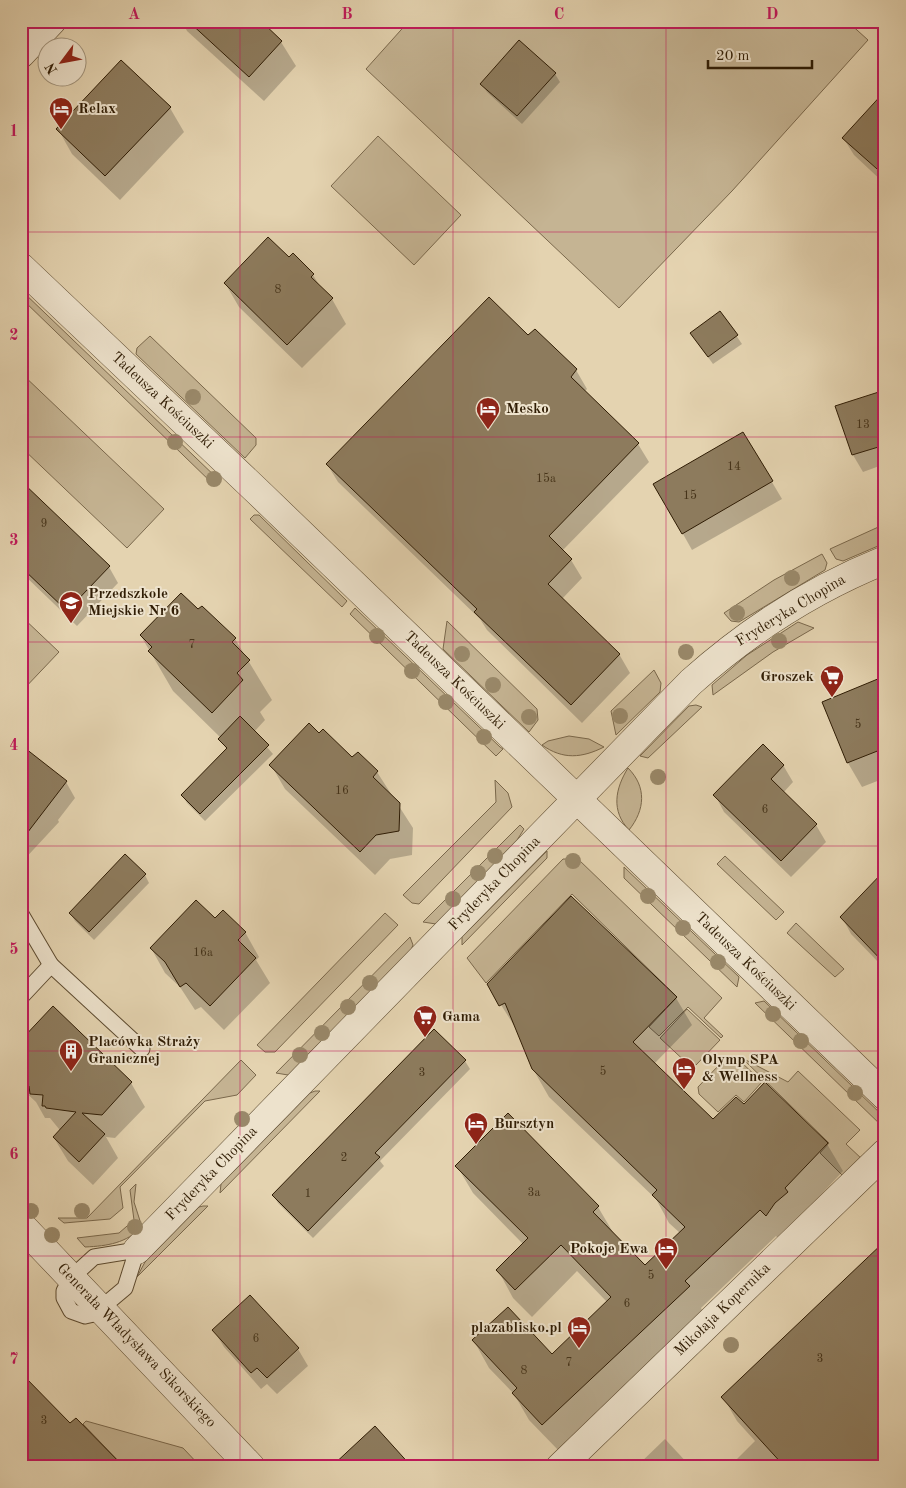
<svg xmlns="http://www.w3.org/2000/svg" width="906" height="1488" viewBox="0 0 906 1488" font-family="'Old Standard TT',serif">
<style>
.green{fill:#c5b493;stroke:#7a684c}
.shadow{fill:#0003}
.building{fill:#8d7b5d;stroke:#2f1c04}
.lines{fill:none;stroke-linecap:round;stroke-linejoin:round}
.lane-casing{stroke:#5c4a2f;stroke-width:17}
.street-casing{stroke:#5c4a2f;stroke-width:29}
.lane{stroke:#ede2cc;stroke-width:15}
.street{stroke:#ede2cc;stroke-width:28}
.tree{fill:#998869}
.grid{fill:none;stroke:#c2185b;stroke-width:1;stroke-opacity:0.55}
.labels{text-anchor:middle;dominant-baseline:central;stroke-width:4;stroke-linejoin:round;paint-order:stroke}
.number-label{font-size:12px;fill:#46341a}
.poi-label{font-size:15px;font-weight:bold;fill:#2f1c04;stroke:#ede2cc;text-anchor:start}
.street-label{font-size:15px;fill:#2f1c04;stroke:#ede2cc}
.neatline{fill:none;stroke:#c2185b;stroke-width:2}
.grid-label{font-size:16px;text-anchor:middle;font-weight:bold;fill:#c2185b}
</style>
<rect width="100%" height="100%" fill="#e4d3b0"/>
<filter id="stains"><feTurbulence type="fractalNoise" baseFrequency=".004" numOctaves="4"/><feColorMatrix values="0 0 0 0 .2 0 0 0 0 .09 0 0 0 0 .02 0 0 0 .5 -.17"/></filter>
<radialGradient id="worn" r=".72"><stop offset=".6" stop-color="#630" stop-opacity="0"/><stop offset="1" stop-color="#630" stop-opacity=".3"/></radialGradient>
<!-- green -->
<g class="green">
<path d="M409,21H847L868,40L732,191L619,308L366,69Z"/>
<path d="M378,136L461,215L414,265L331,186Z"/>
<path d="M21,290L220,481L215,486L21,298Z"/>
<path d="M150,336L256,438V445L245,458L136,354L137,348Z"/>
<path d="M21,373L164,509L127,548L21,447Z"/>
<path d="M254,515H259L347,601L342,607L250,519Z"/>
<path d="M885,524V543L843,561L836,559L830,549Z"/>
<path d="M822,554L827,563L825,570L739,622L731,621L724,613L774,580Z"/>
<path d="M355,608L500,747L503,749L496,756L350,614Z"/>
<path d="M21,616L59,652L21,692Z"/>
<path d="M447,621L537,709L538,720L529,732L443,649Z"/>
<path d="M798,622L814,628L773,652L713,695L712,685L747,655Z"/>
<path d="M654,670L661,683L660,692L616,735L611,711Z"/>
<path d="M696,705L702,707L648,758L640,756L689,706Z"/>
<path d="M569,736L589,739L604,747C582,758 563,760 542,745L548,741Z"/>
<path d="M628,768C647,787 645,810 629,830C611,811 615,789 628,768Z"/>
<path d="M495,780L508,793L512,807L419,904L412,903L403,895L496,802Z"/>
<path d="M520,825L524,829L514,845L436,924L423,922Z"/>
<path d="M547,851V858L462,945V937Z"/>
<path d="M725,856L784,912L776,920L717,864Z"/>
<path d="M563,859H578L722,998L704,1018L723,1036L721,1038L688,1007L659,1036L649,1027L677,997L572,894L486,983L467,958Z"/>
<path d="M624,867L739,977L737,987L624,878Z"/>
<path d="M385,913L398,925L275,1052H265L257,1045Z"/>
<path d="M796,923L844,969L835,977L787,933Z"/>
<path d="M410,937L413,945L411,950L288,1075L276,1073Z"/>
<path d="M764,1001L883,1116L885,1129L755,1003Z"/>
<path d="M687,1009L720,1040L696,1065L690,1066L660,1038Z"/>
<path d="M742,1058L788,1082L798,1071L860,1130L846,1144L863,1160L845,1178L820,1153L829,1143Z"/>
<path d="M241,1060L256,1075L237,1095L205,1101L120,1187L123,1208L110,1219L64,1223L58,1218H87Z"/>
<path d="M739,1060L762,1082L744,1102L736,1095L718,1112L699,1094L698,1087L720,1064H736Z"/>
<path d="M315,1091H320L220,1193L221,1184L310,1093Z"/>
<path d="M136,1184L134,1202L142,1227C126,1243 108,1246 85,1247L77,1238L119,1233L134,1220L130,1190Z"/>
<path d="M203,1206H208L137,1277L145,1262L199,1207Z"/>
<path d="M86,1421L183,1448L201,1467H124L83,1424Z"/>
</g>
<!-- shadow -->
<g class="shadow">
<path d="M182,21H259L281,42L296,66L264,101L187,31Z"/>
<path d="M555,74L560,82L522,124L487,92L482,84Z"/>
<path d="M875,103L885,112V184L854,155L844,139Z"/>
<path d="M170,108L184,132L120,200L72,154L58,129Z"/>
<path d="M289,259L313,275L321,288L332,299L346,324L302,368L239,307L225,283Z"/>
<path d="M720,312L742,344L713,364L697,342Z"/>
<path d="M528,337L576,370L587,389L584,392L638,444L649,462L562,551L571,560L582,578L562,599L619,654L630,673L582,723L487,630L480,619L338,482L327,464Z"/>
<path d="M885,391V464L863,472L853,455L837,407Z"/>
<path d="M743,433L782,499L692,550L655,484Z"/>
<path d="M21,482L109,567L118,583L77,626L21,572Z"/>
<path d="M198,611L235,639L272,700L260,712L265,720L254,732L273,754L205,821L187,803L182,795L227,750L220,739L221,738L173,691L141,636Z"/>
<path d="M885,677V778L862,787L848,763L823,703Z"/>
<path d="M319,734L352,759L377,772L413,828L412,855L390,859L375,875L285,789L271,765Z"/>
<path d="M21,750L66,782L75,798L58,820L59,822L21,863Z"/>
<path d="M783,765L793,782L783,793L816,825L826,842L791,877L724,812L715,795Z"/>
<path d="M145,875L149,883L94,940L75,921L70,913Z"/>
<path d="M885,886V966L883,967L851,934L842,917Z"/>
<path d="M215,920L245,932L259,957L256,960L270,983L224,1030L201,1007L195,1010L180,987L165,973L151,948Z"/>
<path d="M488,984L676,998L692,1025L654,1064L713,1121L744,1105L765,1083L827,1144L843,1171L801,1216L782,1242L776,1236L701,1308L704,1314L559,1451L529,1420L514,1394L489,1368L474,1341L552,1356L608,1303L577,1271L532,1317L513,1298L498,1270L523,1244L473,1193L457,1166L508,1115L598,1207L614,1234L645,1267L680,1233L669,1223L656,1199L549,1097L533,1069L518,1032Z"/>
<path d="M53,1008L131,1083L145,1107L115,1138L106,1137L118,1158L93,1185L68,1161L54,1138L60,1131L59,1129L50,1118H45L36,1102L21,1088V1042Z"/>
<path d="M465,1061L470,1069L380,1161L384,1166L313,1238L278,1203L273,1195Z"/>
<path d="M250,1297L298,1349L308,1366L277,1394L267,1384L261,1389L224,1347L214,1331Z"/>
<path d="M723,1397L885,1467H729L755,1441L737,1421Z"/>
<path d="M665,1439L691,1467H636Z"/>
</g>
<!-- building -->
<g class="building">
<path d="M188,21H261L282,41L249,77Z"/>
<path d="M519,40L556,73L517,116L480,84Z"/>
<path d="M121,60L171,107L105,176L56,129Z"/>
<path d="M885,91V176L842,138Z"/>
<path d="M268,237L289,257L293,253L314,274L311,277L333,298L287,345L224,283Z"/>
<path d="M489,297L528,335L535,329L577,369L571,377L639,443L549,536L572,559L548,584L620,654L571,705L474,612L477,609L326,464Z"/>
<path d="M720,311L738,335L708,357L690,333Z"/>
<path d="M885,390V445L852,455L835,406Z"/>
<path d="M743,432L773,481L682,534L653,484Z"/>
<path d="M21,481L110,566L67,611L21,567Z"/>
<path d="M181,593L198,609L202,606L236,638L232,642L250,660L237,673L243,680L212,713L148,651L152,647L140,635Z"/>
<path d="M885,676V748L847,763L822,702Z"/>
<path d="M240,716L269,745L200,814L181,795L227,748L218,739Z"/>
<path d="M309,723L319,733L323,729L352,757L358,752L378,771L373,777L400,803L399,831L376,835L360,852L269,765Z"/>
<path d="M763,744L784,765L771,779L817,824L781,861L713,795Z"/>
<path d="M21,745L67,781L21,841Z"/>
<path d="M125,854L146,874L89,932L69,913Z"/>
<path d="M885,870V964L840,917Z"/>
<path d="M571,896L677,997L633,1042L713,1119L736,1097L744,1104L765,1082L828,1143L785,1188L788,1192L775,1203L766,1216L760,1210L685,1281L690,1286L542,1425L512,1393L517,1388L472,1340L508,1307L552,1354L611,1297L561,1245L515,1290L496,1270L528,1238L455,1166L508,1113L599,1206L593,1212L645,1265L685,1227L652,1195L657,1190L532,1069L505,1003L499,1006L487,984Z"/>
<path d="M196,900L215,918L223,910L246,932L238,940L256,958L210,1006L186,983L180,987L165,962L150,948Z"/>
<path d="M53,1006L132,1082L102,1115L82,1113L105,1134L79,1162L53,1137L76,1112L46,1108L45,1106H42L43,1095L30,1094L29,1086L21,1079V1040Z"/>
<path d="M434,1029L466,1060L375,1153L380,1157L308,1231L272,1195Z"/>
<path d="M885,1241V1467H785L721,1397Z"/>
<path d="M250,1295L299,1348L267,1378L257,1368L251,1373L212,1330Z"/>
<path d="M21,1373L70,1423L76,1418L124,1467H21Z"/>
<path d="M375,1426L412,1467H331Z"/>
</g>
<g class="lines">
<!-- lane casing -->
<g class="lane-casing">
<g id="lane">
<path d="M21,914L51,965"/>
<path d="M21,997L51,965L142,1049"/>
<path d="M137,1250L125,1288L94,1314L85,1316L71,1311L64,1298V1291L71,1278L94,1257Z"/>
</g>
</g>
<!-- street casing -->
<g class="street-casing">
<g id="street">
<path d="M21,54L52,21"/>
<path d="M21,267L257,491L885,1096"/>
<path d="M21,1225L251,1467"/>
<path d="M137,1250L691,682C748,631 813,589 885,560"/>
<path d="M560,1467L885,1153"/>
</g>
</g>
<!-- lane -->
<use href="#lane" class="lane"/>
<!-- street -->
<use href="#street" class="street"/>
</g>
<!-- trees -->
<g class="tree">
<circle cx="193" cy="397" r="8"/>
<circle cx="175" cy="442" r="8"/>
<circle cx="214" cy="479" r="8"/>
<circle cx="792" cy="578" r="8"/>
<circle cx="737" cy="613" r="8"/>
<circle cx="377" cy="636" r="8"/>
<circle cx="779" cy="641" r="8"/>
<circle cx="686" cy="652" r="8"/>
<circle cx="462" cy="654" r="8"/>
<circle cx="412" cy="671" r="8"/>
<circle cx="493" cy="685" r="8"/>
<circle cx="446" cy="702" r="8"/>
<circle cx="620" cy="716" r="8"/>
<circle cx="529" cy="717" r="8"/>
<circle cx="484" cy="737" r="8"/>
<circle cx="658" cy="777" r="8"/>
<circle cx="495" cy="856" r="8"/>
<circle cx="573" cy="861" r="8"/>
<circle cx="478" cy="873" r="8"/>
<circle cx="648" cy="896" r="8"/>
<circle cx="453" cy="899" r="8"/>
<circle cx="683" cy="928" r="8"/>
<circle cx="718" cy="962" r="8"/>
<circle cx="370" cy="983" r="8"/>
<circle cx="348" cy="1007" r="8"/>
<circle cx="773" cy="1014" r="8"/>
<circle cx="322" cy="1033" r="8"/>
<circle cx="801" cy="1041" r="8"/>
<circle cx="300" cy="1055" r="8"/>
<circle cx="855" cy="1093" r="8"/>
<circle cx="242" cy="1119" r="8"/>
<circle cx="31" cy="1211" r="8"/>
<circle cx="82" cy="1211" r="8"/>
<circle cx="135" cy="1227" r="8"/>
<circle cx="52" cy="1235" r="8"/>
<circle cx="731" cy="1345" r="8"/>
</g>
<!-- grid -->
<path class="grid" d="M240,21V1467M453,21V1467M666,21V1467M21,232H885M21,437H885M21,642H885M21,846H885M21,1051H885M21,1256H885"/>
<!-- icons -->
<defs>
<g id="hotel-pin" transform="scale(1.25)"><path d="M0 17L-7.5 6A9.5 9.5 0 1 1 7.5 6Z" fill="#8f2418" stroke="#ede2cc"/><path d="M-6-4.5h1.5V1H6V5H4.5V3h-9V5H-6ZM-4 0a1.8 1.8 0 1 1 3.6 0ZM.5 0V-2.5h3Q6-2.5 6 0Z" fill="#fff"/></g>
<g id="school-pin" transform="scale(1.25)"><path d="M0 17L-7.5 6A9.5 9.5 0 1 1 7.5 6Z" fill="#8f2418" stroke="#ede2cc"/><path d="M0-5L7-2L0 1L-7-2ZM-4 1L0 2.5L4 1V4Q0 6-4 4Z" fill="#fff"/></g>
<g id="supermarket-pin" transform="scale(1.25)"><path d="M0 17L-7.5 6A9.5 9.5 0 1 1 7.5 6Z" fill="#8f2418" stroke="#ede2cc"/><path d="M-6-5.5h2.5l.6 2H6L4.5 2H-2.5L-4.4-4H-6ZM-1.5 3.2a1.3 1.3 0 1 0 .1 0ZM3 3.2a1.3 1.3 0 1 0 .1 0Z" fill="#fff"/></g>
<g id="building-pin" transform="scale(1.25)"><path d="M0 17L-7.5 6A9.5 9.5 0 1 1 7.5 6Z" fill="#8f2418" stroke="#ede2cc"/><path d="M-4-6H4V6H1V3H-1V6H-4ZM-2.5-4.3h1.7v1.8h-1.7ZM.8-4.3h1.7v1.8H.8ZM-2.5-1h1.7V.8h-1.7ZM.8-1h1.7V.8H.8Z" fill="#fff"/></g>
</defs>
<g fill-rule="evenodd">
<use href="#hotel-pin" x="61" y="109"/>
<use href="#hotel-pin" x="488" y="409"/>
<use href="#school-pin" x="71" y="603"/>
<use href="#supermarket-pin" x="832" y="677"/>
<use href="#supermarket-pin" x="425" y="1017"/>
<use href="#building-pin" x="71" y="1051"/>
<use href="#hotel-pin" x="684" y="1069"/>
<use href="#hotel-pin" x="476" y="1124"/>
<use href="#hotel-pin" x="666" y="1249"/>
<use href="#hotel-pin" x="579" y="1328"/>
</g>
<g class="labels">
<!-- number labels -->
<g class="number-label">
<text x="278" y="290">8</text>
<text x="863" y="425">13</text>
<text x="734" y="467">14</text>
<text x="546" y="479">15a</text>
<text x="690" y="496">15</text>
<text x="44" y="524">9</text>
<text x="192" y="645">7</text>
<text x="858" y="725">5</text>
<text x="342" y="791">16</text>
<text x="765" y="810">6</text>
<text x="203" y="953">16a</text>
<text x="603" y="1072">5</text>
<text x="422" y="1073">3</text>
<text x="344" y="1158">2</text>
<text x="534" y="1193">3a</text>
<text x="308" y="1194">1</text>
<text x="651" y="1276">5</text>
<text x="627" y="1304">6</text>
<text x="256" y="1339">6</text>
<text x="820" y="1359">3</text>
<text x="569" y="1363">7</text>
<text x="524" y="1371">8</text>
<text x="44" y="1421">3</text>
</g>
<!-- poi labels -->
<g class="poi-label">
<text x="78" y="109">Relax</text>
<text x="506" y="409">Mesko</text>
<text x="88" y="594">Przedszkole<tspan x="88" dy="17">Miejskie Nr 6</tspan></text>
<text x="814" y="677" text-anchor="end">Groszek</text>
<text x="442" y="1017">Gama</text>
<text x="88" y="1042">Placówka Straży<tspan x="88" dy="17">Granicznej</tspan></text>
<text x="702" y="1060">Olymp SPA<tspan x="702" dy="17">&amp; Wellness</tspan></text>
<text x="494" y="1124">Bursztyn</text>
<text x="648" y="1249" text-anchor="end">Pokoje Ewa</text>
<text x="562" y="1328" text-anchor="end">plazablisko.pl</text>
</g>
<!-- street labels -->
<g class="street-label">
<text transform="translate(162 401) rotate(43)">Tadeusza Kościuszki</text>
<text transform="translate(791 611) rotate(-31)">Fryderyka Chopina</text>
<text transform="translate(454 681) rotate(44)">Tadeusza Kościuszki</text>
<text transform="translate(495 884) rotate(-46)">Fryderyka Chopina</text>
<text transform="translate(745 962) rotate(44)">Tadeusza Kościuszki</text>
<text transform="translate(212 1174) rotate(-46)">Fryderyka Chopina</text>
<text transform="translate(723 1310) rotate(-44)">Mikołaja Kopernika</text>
<text transform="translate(136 1346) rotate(46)">Generała Władysława Sikorskiego</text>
</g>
</g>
<!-- margin -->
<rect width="906" height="1488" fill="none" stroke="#e4d3b0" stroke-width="55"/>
<!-- north arrow -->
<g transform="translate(62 62) rotate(238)"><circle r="24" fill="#ede2cc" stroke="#a1937c"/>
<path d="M0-4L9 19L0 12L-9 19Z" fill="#8f2418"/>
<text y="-8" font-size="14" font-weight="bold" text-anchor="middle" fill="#2f1c04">N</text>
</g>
<!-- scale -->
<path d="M708 60v8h104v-8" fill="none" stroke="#2f1c04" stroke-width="2.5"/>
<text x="716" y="60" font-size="15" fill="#2f1c04" stroke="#ede2cc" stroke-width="4" paint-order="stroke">20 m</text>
<rect x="28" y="28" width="850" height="1432" class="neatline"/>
<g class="grid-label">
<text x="134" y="19">A</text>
<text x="347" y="19">B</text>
<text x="559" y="19">C</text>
<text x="772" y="19">D</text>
<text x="14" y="136">1</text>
<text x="14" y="340">2</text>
<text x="14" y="545">3</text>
<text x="14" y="750">4</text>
<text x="14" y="954">5</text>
<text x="14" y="1159">6</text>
<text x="14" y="1364">7</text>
</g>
<rect width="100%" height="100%" filter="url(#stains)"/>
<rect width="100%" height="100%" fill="url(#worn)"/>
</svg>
